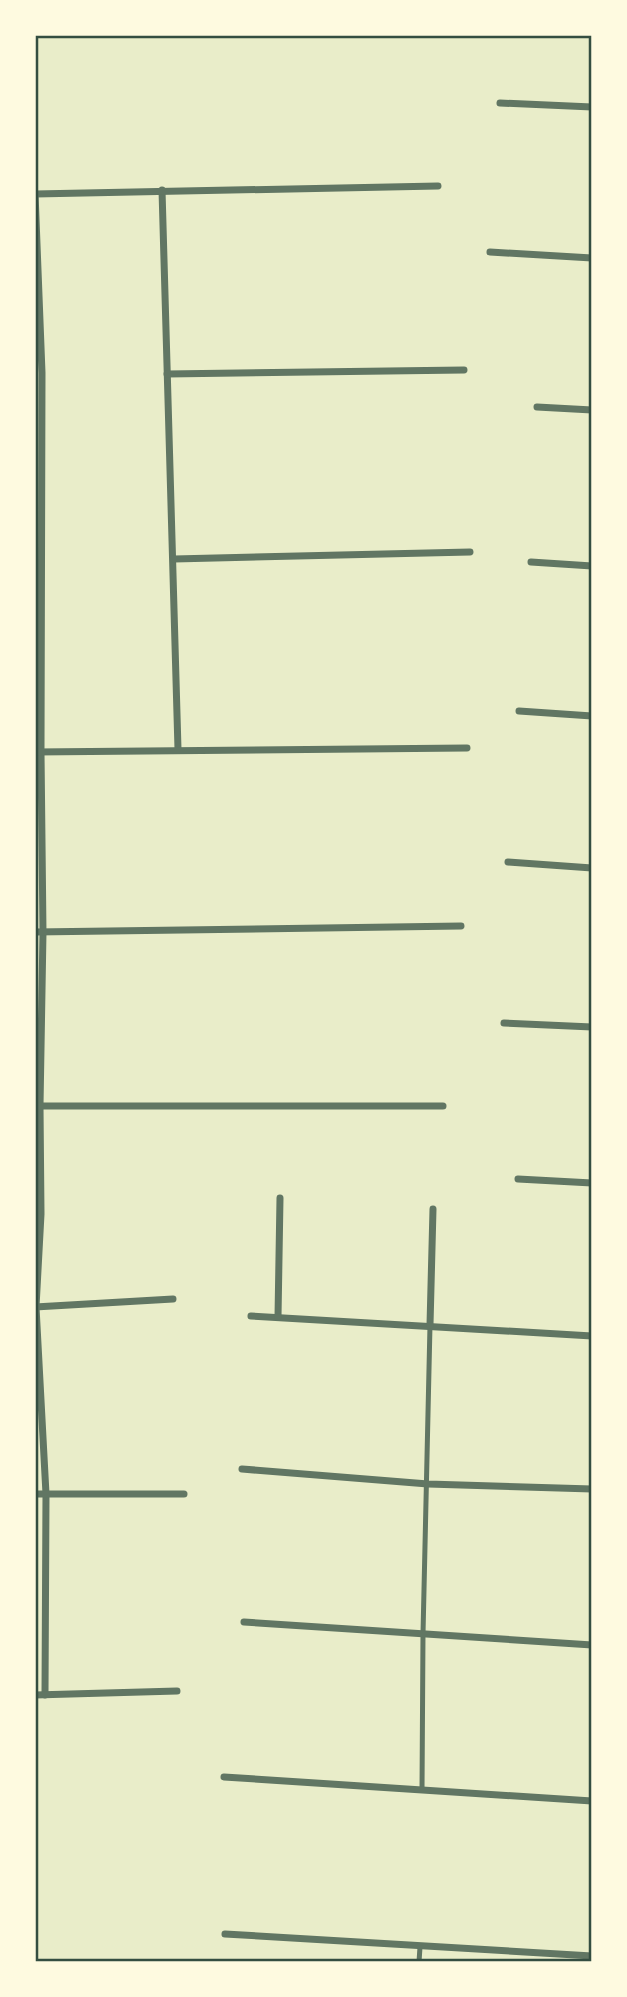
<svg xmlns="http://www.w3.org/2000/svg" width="627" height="1997" viewBox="0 0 627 1997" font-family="Poppins,sans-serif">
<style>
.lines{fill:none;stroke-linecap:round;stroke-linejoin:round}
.service{stroke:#617663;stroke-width:5}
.minor{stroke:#617663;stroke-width:7}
.neatline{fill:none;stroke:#344e41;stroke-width:2.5}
</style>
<rect width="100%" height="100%" fill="#e9edc9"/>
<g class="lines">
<!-- service -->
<g class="service">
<path d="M422,1790L423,1634L430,1325"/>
<path d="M419,1962L420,1947"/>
</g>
<!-- minor -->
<g class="minor">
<path d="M500,103L592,107"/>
<path d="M162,190L178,749"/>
<path d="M35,193L42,373L41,752L43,932L40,1106L41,1214L36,1307L46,1494L45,1695"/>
<path d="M35,194L438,186"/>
<path d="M490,252L592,258"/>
<path d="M167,374L464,370"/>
<path d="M537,407L592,410"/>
<path d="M174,559L470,552"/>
<path d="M531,562L592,566"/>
<path d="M519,711L592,716"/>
<path d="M35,752L467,748"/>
<path d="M508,862L592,868"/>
<path d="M35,932L461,926"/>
<path d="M504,1023L592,1027"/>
<path d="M38,1106H443"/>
<path d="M518,1179L592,1183"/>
<path d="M35,1307L173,1299"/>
<path d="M251,1316L592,1336"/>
<path d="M278,1317L280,1198"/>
<path d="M430,1325L433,1209"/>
<path d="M242,1469L428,1484L592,1489"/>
<path d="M35,1494H184"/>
<path d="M244,1622L592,1645"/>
<path d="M35,1695L177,1691"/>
<path d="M224,1777L592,1801"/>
<path d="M225,1934L592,1956"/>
</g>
</g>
<!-- border -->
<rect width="627" height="1997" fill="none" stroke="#fefae0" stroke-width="74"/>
<rect x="37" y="37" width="553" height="1923" class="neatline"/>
</svg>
